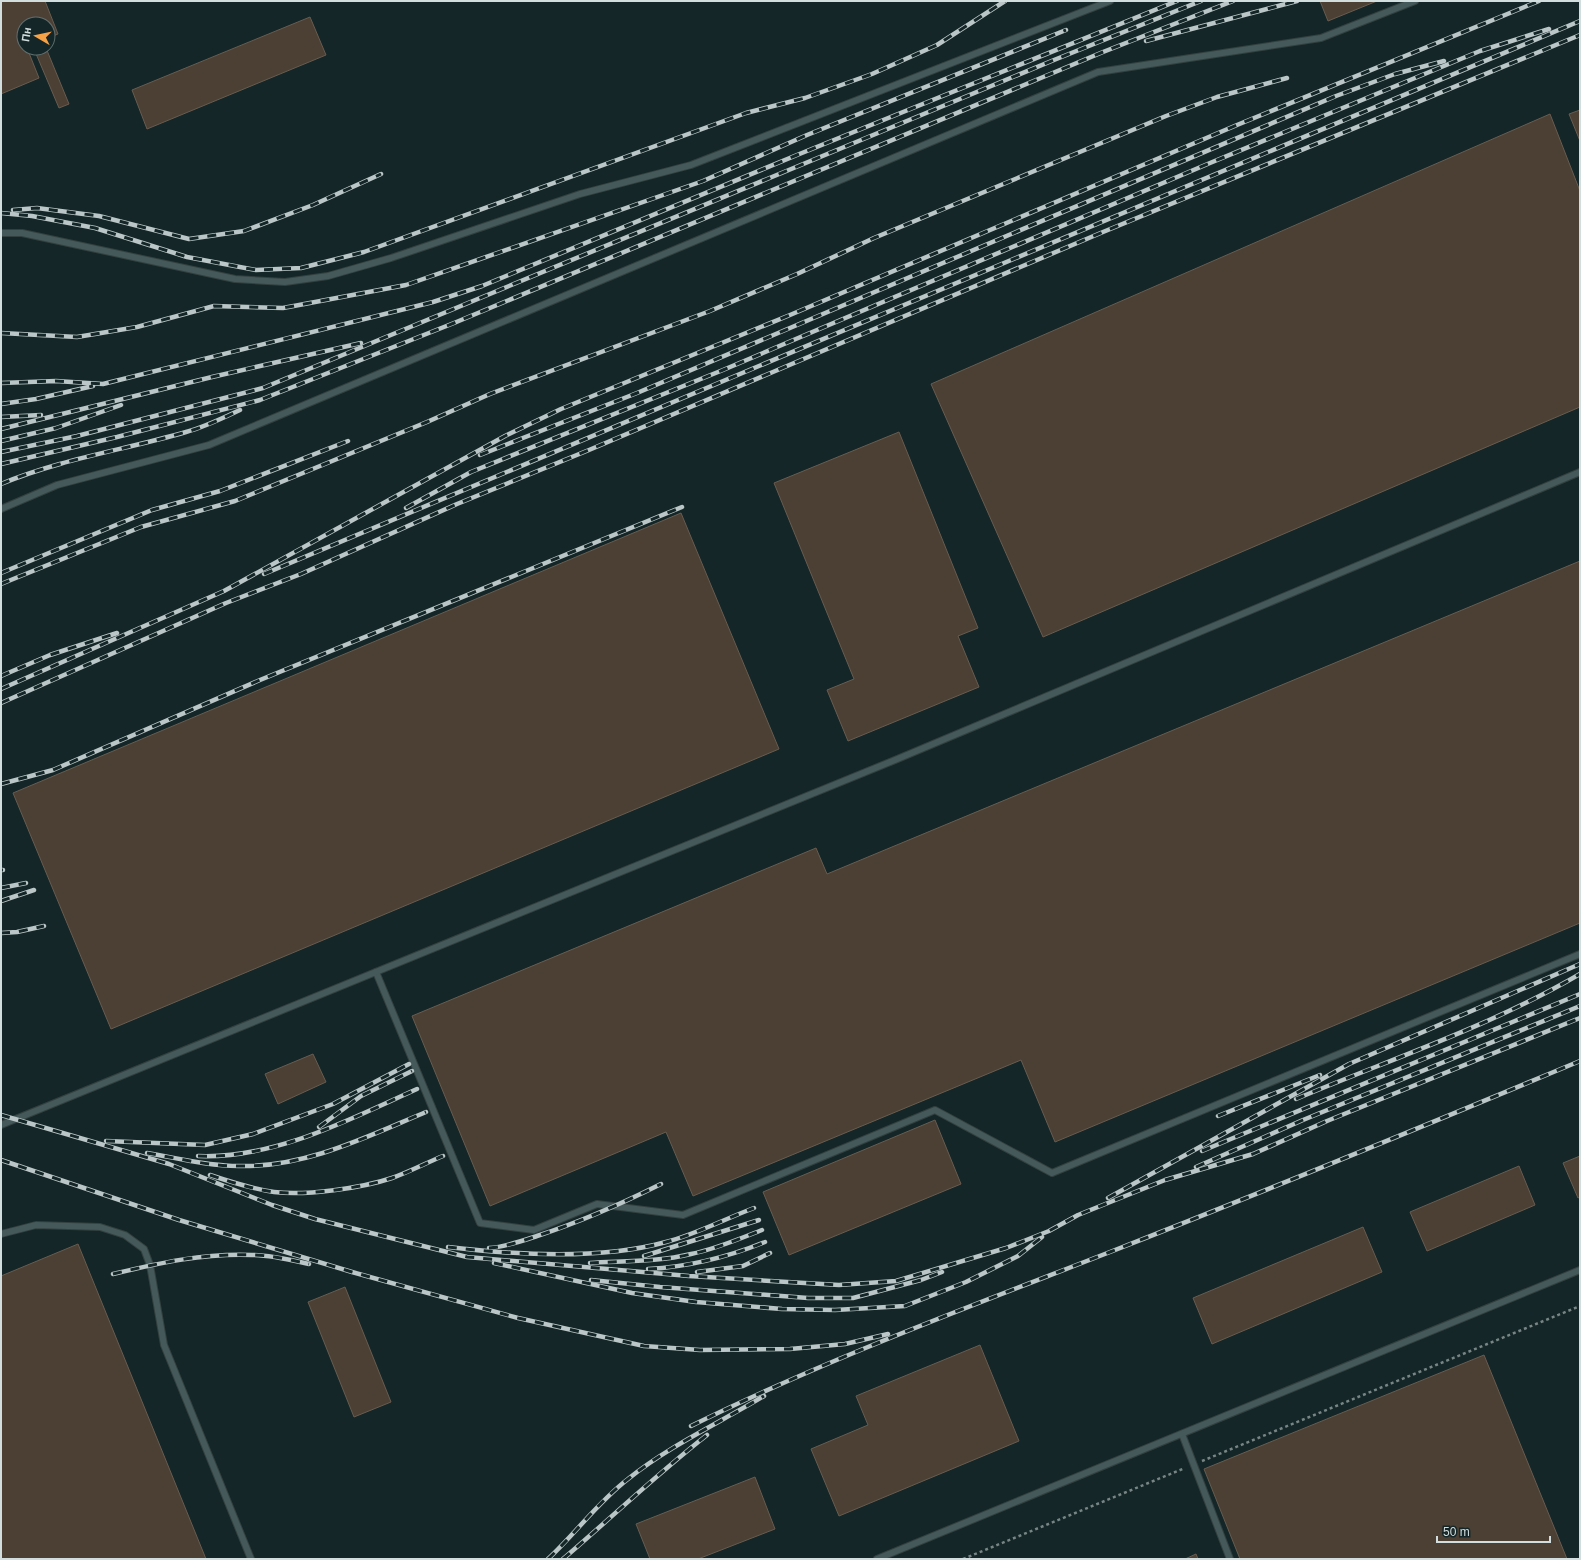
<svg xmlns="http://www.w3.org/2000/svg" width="1581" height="1560" viewBox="0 0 1581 1560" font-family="Helvetica,sans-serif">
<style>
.building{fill:#4c4035;stroke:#695c50}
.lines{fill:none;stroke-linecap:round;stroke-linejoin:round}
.lane-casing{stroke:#334041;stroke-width:8}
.path{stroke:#778586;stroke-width:2.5;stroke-dasharray:3 3;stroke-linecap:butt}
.lane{stroke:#45595a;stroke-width:6}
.rail-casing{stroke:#bac6c7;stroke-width:4.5}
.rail{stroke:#142627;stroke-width:3;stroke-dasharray:9;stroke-linecap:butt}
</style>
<rect width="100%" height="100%" fill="#142627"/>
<!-- building -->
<g class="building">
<path d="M1,1H45L58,34L48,38V24H24V48H27L39,78L1,94Z"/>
<path d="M1320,1H1377L1328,21Z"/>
<path d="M310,17L326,55L147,129L132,90Z"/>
<path d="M37,48H46L69,104L59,108L34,49Z"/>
<path d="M1580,110V141L1569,114Z"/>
<path d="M1550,114L1580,191V407L1043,637L931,384Z"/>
<path d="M899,432L978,628L958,636L979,687L848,741L827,690L854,679L774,483Z"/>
<path d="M681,513L779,749L111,1029L13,793Z"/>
<path d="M1580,561V923L1055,1142L1021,1060L693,1196L666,1132L490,1206L412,1016L816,848L827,874Z"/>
<path d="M313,1054L326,1082L278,1104L265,1074Z"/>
<path d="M935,1120L961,1184L789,1255L763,1192Z"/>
<path d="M1580,1156V1197L1578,1198L1563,1163Z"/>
<path d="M1519,1166L1535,1205L1427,1251L1410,1212Z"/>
<path d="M1363,1227L1382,1272L1212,1344L1193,1298Z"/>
<path d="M78,1244L206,1559H1V1276Z"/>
<path d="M345,1287L391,1402L354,1417L308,1302Z"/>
<path d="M980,1345L1019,1441L839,1516L811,1449L868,1425L856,1396Z"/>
<path d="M1484,1355L1567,1559H1240L1204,1469Z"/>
<path d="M755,1477L775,1529L698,1559H650L636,1524Z"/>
<path d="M1196,1554L1198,1559H1185Z"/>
</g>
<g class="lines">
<!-- lane casing -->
<g class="lane-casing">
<g id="lane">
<path d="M1,233H22L235,279L285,282L328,276L391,258L580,194L691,165L1110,1"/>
<path d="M1,509L57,485L209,445L1098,72L1321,38L1415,1"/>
<path d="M376,972L480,1223L534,1230L597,1204L683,1215L935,1110L1052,1173L1580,954"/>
<path d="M1,1125L895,760L1580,472"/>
<path d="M1,1234L36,1225L100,1227L125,1235L144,1249L150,1265L164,1345L251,1559"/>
<path d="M1182,1434L1230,1559"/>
<path d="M877,1559L1580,1270"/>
</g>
</g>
<!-- path -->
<g class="path">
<path d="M1202,1461L1580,1306"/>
<path d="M963,1559L1185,1468"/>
</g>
<!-- lane -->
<use href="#lane" class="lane"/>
<!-- rail casing -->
<g class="rail-casing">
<g id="rail">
<path d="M1146,41L1297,1"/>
<path d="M13,210L37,208L99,216L189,239L244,231L313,205L381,174"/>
<path d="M1,213L32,216L95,228L187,257L256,270L301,268L364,252L746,113L805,98L872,74L937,45L1005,1"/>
<path d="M1,333L77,337L137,327L214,306L283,308L406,285L703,181L807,135L1066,30"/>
<path d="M1,383L56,381L103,384L433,302L482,286L797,155L1177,1"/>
<path d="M1,404L36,399L93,386"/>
<path d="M1,417L41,415"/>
<path d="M1,429L212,377L361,343"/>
<path d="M1,441L56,428L121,405"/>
<path d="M1,452L77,436L263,388L1054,60L1201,1"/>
<path d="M480,455L637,393L1336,96L1395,74L1444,61"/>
<path d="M1,464L117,437L260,400L454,323L1103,52L1233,1"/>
<path d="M1,484C61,459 124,450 186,432C205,427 223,418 240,410"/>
<path d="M406,508L471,472L723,370L1210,163L1480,51L1549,29"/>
<path d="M1,573L152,510L220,491L348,441"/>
<path d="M264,574L1580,21"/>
<path d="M1,584L141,527L235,501L427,422L490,394L710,311L797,274L874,238L1166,116L1217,97L1287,78"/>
<path d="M1,676L50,655L117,633"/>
<path d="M1,689L224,591L505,436L561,409L790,315L1237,125L1539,1"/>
<path d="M1,703L226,603L301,574L457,504L589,450L1103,232L1580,35"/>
<path d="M1,784L53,770L260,680L682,507"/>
<path d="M1,870H3"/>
<path d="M1,888L26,883"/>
<path d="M1,901L34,890"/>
<path d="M1,933L17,932L44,926"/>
<path d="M1296,1099C1391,1059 1491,1026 1580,974"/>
<path d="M1,1115L169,1164L272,1205L315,1219L467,1257L689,1276L839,1285L896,1281L1006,1248L1049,1231L1078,1215L1165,1180L1253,1154L1327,1121L1580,1018"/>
<path d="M1218,1116L1320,1075"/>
<path d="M319,1127L361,1096L412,1071"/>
<path d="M106,1141L205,1145L253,1134L333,1104L409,1064"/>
<path d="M1202,1151L1580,994"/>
<path d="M147,1153C177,1158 208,1166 238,1166C305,1168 366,1137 426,1112"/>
<path d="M198,1156C275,1159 348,1120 417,1089"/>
<path d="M1,1160L179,1220L352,1272L518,1318L644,1346L700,1350L790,1349L845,1344L888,1334"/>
<path d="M1196,1167L1303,1120L1580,1006"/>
<path d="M210,1175C231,1182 252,1189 274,1192C306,1196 362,1188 392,1178C409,1172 426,1163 443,1156"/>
<path d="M1108,1198L1349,1064L1580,964"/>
<path d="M448,1247C515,1255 601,1260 666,1242C694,1235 727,1218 754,1208"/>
<path d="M489,1248C505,1247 522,1241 537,1236C580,1222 621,1204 661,1184"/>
<path d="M644,1256L759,1220"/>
<path d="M494,1263L632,1293L696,1302L782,1309L835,1310L905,1306L966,1282L1018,1256L1042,1237"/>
<path d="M590,1263C623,1261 659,1262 691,1254C716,1249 739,1239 762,1230"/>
<path d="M648,1269C688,1267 728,1257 765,1242"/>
<path d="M697,1272L743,1266L770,1253"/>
<path d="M113,1274C159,1263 204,1253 252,1255C271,1255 291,1260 309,1264"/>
<path d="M591,1280L660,1287L808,1298H853L921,1280L942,1272"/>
<path d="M691,1426C827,1359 969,1307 1110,1252C1268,1190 1424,1126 1580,1061"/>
<path d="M548,1559C576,1533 598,1502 628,1479C669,1446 719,1423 764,1396"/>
<path d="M563,1559C611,1518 657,1474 707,1435"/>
</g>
</g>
<!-- rail -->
<use href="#rail" class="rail"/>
</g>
<!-- border -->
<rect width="1581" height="1560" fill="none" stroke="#d2ddde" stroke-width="4"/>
<!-- north arrow -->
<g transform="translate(36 36) rotate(279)"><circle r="19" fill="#142627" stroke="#606f70"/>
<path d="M0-3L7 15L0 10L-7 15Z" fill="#f6a247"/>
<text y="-6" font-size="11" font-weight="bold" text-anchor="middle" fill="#d2ddde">Пн</text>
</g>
<!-- scale -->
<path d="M1437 1536v6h113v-6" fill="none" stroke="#d2ddde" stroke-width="2"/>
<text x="1443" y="1536" font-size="12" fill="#d2ddde" stroke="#142627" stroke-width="3" paint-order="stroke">50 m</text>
</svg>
